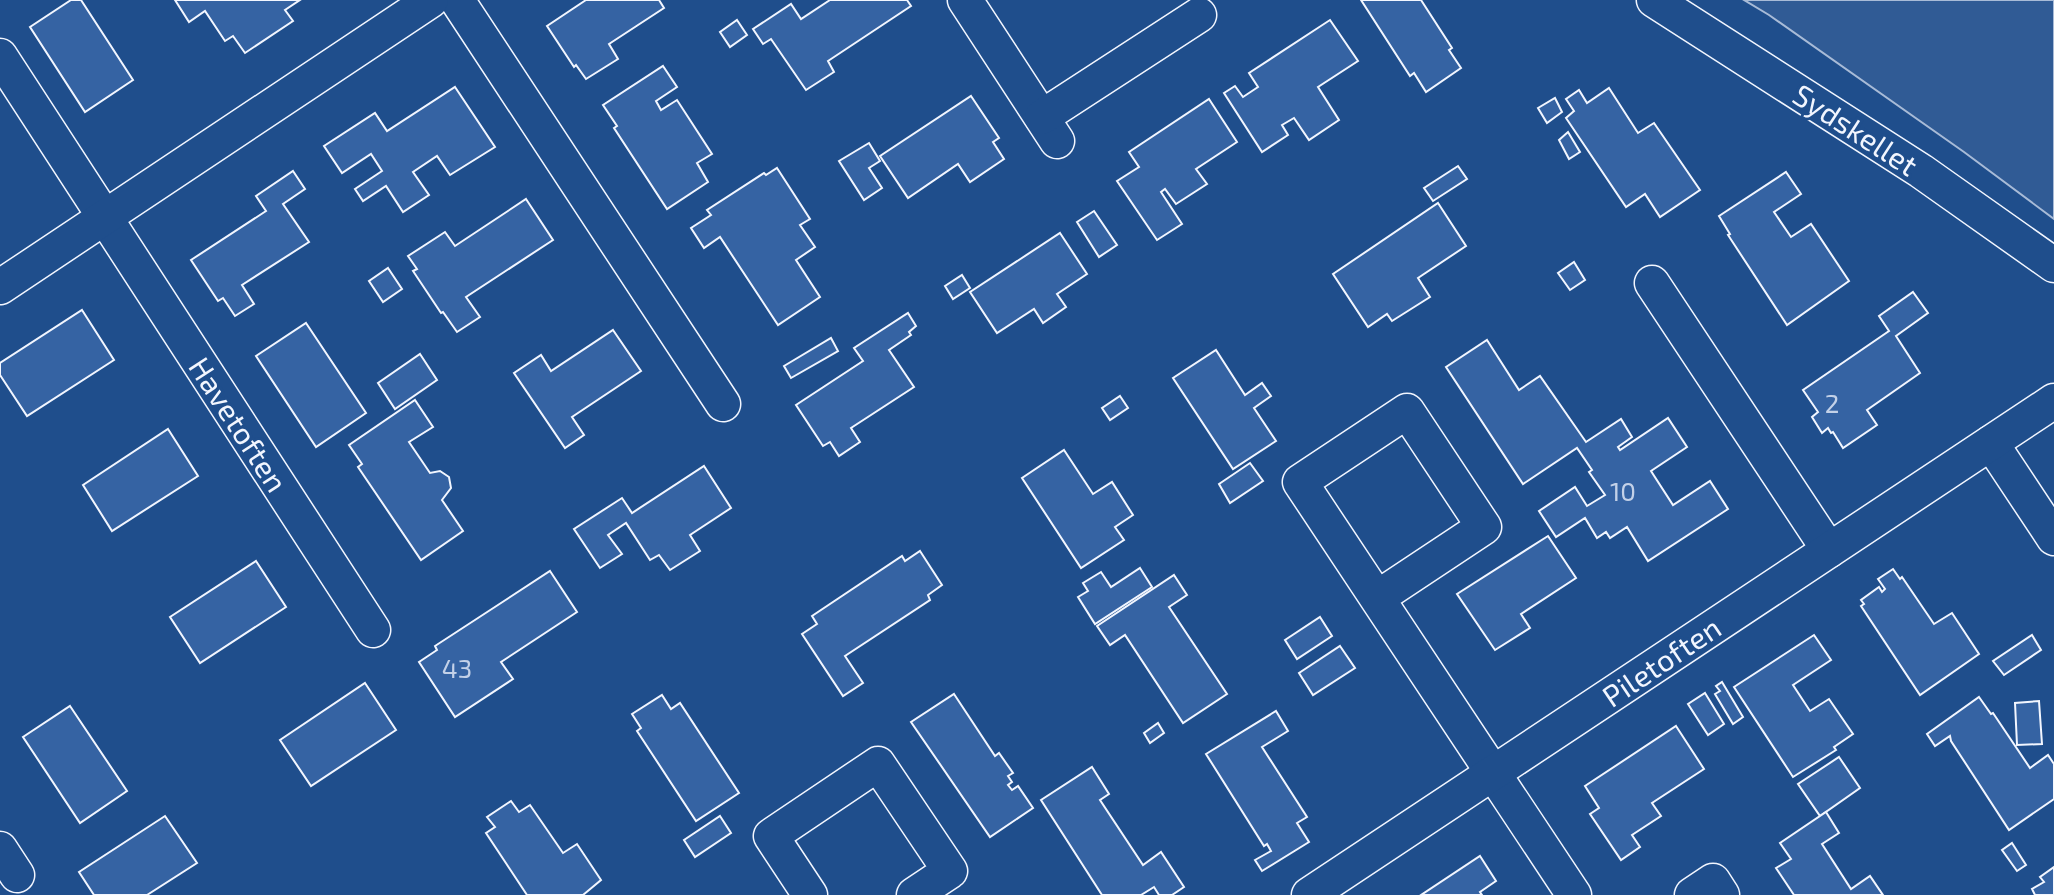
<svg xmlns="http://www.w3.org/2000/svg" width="2054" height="895" viewBox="0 0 2054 895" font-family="'Exo 2',sans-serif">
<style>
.built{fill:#305b95;stroke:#a8bbd7;stroke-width:2}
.building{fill:#3563a3;stroke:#f2f6ff;stroke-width:2}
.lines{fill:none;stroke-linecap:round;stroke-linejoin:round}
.minor-casing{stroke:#f2f6ff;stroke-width:37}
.minor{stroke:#1f4e8c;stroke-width:34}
.labels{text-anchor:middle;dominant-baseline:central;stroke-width:6;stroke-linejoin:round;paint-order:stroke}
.number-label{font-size:26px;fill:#c3d1e8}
.street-label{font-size:30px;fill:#f2f6ff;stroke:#1f4e8c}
</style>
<rect width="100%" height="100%" fill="#1f4e8c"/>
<!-- built -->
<path class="built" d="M1744,0H2054V219L1964,152L1769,15Z"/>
<!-- building -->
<g class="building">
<path d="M71,0H81L133,80L85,112L30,27Z"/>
<path d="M175,0H300L285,10L293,21L245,53L233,36L225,41L205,11L189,22Z"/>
<path d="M586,0H659L664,8L609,44L618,59L586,79L576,65L574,67L547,26Z"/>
<path d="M830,0H907L911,6L828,61L834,72L806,90L771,39L763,44L753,29L791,4L801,19Z"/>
<path d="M1361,0H1421L1452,48L1449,50L1461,68L1426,92L1414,73L1410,76Z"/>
<path d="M737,20L747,35L730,47L720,32Z"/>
<path d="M1330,20L1358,61L1318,87L1339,120L1309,140L1294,118L1282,125L1288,135L1262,152L1224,93L1235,86L1243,97L1258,87L1249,73Z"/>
<path d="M663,66L677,87L656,101L661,110L677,100L712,154L697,163L708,182L667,209L614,128L617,126L603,105Z"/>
<path d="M455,87L495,147L450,175L437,156L413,172L429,195L403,212L386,186L363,201L355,189L382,171L371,154L342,173L324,146L375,113L387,131Z"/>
<path d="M1609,88L1638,133L1654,123L1700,190L1660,217L1645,194L1626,207L1566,118L1574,111L1566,99L1579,90L1587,103Z"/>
<path d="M971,96L999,138L993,142L1004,159L970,182L958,164L908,198L880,156Z"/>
<path d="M1555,98L1562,112L1547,123L1538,108Z"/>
<path d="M1209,99L1237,142L1196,169L1207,184L1176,204L1165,189L1161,192L1182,224L1157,240L1117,181L1139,167L1129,152Z"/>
<path d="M1568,132L1580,152L1569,159L1559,140Z"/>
<path d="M869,143L880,161L869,168L882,188L864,200L839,161Z"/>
<path d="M1458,166L1467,179L1433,201L1424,188Z"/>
<path d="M777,168L810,219L800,225L815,247L796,260L820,297L778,325L720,237L704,248L691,228L711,215L707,210L764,173L766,175Z"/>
<path d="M293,171L305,189L283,204L309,242L242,285L254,304L235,316L223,298L218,301L191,260L266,211L256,196Z"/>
<path d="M1786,172L1801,194L1774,212L1791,237L1811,224L1849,281L1787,325L1728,235L1730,234L1719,216Z"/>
<path d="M526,199L553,240L466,297L480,317L457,332L443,312L441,313L413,271L417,269L408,256L445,232L455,246Z"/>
<path d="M1438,203L1466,246L1418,278L1430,297L1392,321L1387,314L1368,327L1333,274Z"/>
<path d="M1094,211L1117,245L1099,257L1077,222Z"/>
<path d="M1060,233L1087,274L1057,294L1066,307L1043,323L1034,309L997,333L970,292Z"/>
<path d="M1574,262L1585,280L1570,290L1558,273Z"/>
<path d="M388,268L402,289L383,302L369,281Z"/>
<path d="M962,275L970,288L953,299L945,286Z"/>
<path d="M1913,292L1928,313L1896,336L1920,373L1867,410L1877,425L1843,448L1833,432L1831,433L1828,428L1822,433L1812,417L1818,412L1803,390L1889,331L1879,316Z"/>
<path d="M82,310L114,360L27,416L0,375V363Z"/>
<path d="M908,313L916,326L909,332L911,335L889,350L914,387L851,428L860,442L839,456L830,442L823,446L796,405L863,361L854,348Z"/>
<path d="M306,323L366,413L316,447L256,356Z"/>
<path d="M613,330L641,371L572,417L584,435L565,448L514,373L541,355L551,371Z"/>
<path d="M831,338L838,351L791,378L784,366Z"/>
<path d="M1487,340L1519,390L1540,376L1586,442L1621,419L1632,437L1618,447L1620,450L1668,418L1687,447L1651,471L1673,505L1710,481L1728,509L1648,561L1627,527L1610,538L1606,532L1597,538L1585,518L1556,537L1539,511L1575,487L1587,506L1605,495L1589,472L1592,470L1577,448L1523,484L1446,367Z"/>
<path d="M1216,350L1245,395L1262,383L1271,396L1254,408L1276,441L1233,469L1173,378Z"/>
<path d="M420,354L437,380L395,409L378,383Z"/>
<path d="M1120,396L1128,408L1110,420L1102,408Z"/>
<path d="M415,400L433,427L409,442L430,473L440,471L449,477L451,488L442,500L463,531L421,560L358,467L362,464L349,445Z"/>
<path d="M168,429L198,476L112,531L83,485Z"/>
<path d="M1064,450L1093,494L1112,482L1133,515L1115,527L1124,540L1081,568L1022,478Z"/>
<path d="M1250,463L1263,481L1230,503L1219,484Z"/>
<path d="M704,466L731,508L690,535L700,551L670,570L659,555L650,560L626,523L608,535L622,554L600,568L574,529L622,498L632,513Z"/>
<path d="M1548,536L1576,578L1521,614L1530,628L1495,650L1457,594Z"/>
<path d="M920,551L942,585L928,595L930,600L845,656L863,683L843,696L802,634L817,624L812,616L902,556L905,561Z"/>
<path d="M256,561L286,607L200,663L170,617Z"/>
<path d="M1140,568L1152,587L1095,624L1078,597L1088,591L1083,583L1101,572L1111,587Z"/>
<path d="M1893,569L1900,579L1902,577L1934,624L1952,613L1979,654L1920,695L1861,606L1864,604L1861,600L1879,587L1882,592L1885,589L1878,579Z"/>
<path d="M550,571L577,612L501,662L513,679L455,717L419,662L437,650L435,646Z"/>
<path d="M1174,575L1187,595L1169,607L1227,694L1183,723L1125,635L1110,645L1097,626Z"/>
<path d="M1320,617L1332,636L1297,659L1285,640Z"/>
<path d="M1814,635L1831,660L1793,685L1810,711L1829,699L1853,734L1834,747L1836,750L1793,777L1734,687Z"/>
<path d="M2032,635L2041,650L2004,675L1993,661Z"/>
<path d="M1340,646L1355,668L1313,695L1299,673Z"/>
<path d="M1722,682L1743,717L1733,724L1715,694L1720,691L1716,686Z"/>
<path d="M365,683L396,730L311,786L280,740Z"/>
<path d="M1705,693L1724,724L1708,735L1688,704Z"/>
<path d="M954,694L995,756L999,753L1013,773L1008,776L1012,782L1008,785L1012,790L1018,786L1033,808L990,837L911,722Z"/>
<path d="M662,695L671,709L680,703L739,793L696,821L637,731L641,728L632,714Z"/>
<path d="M1979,697L1991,714L1993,713L2030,768L2048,755L2054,764V799L2009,830L1951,741L1950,736L1935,746L1927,734Z"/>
<path d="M2039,701L2042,744L2017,745L2015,703Z"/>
<path d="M70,706L127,791L80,823L23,737Z"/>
<path d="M1276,711L1288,731L1262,747L1307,817L1297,823L1309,842L1262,871L1255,860L1271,851L1267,844L1264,846L1206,754Z"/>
<path d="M1158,723L1164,733L1150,743L1144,733Z"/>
<path d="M1676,726L1704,769L1652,803L1661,816L1632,835L1640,847L1621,860L1590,814L1599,808L1585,786Z"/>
<path d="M1839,757L1860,788L1820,816L1798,784Z"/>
<path d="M1092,767L1109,794L1100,800L1143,865L1161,852L1184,887L1172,895H1159L1154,887L1141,895H1102L1041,800Z"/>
<path d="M511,801L519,812L530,805L563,853L577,844L601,880L583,895H527L486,833L495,827L487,817Z"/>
<path d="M1826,812L1839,833L1822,844L1851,889L1870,876L1883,895H1794L1776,868L1791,859L1780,843Z"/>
<path d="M165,816L197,863L147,895H94L79,872Z"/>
<path d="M720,816L731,833L695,857L684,840Z"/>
<path d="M2012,843L2026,865L2017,871L2002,850Z"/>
<path d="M1480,856L1496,881L1480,892L1482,895H1421Z"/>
<path d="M2054,867V895H2035L2032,889L2044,882L2040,877Z"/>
</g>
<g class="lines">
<!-- minor casing -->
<g class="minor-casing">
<g id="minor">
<path d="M457,0L723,404"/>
<path d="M965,0L1057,141"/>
<path d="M1654,0L1921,171L2054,265"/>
<path d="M0,56L373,630"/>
<path d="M1042,117L1199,15"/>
<path d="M1652,283L1829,550"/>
<path d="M0,287L431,0"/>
<path d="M1991,443L2054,538"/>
<path d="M1377,598L1300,482L1407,411L1484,527L1377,598L1574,895"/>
<path d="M0,849L17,875"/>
<path d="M810,895L771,836L878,764L950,871L914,895"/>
<path d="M1309,895L2054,401"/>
<path d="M1692,895L1713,881L1722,895"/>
</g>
</g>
<!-- minor -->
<use href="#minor" class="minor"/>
</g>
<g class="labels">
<!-- number labels -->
<g class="number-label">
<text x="1832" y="402">2</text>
<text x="1623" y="490">10</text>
<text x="457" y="667">43</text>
</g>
<!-- street labels -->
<g class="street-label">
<text transform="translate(1856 129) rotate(33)">Sydskellet</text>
<text transform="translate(239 424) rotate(57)">Havetoften</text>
<text transform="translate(1661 661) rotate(-34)">Piletoften</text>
</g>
</g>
</svg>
